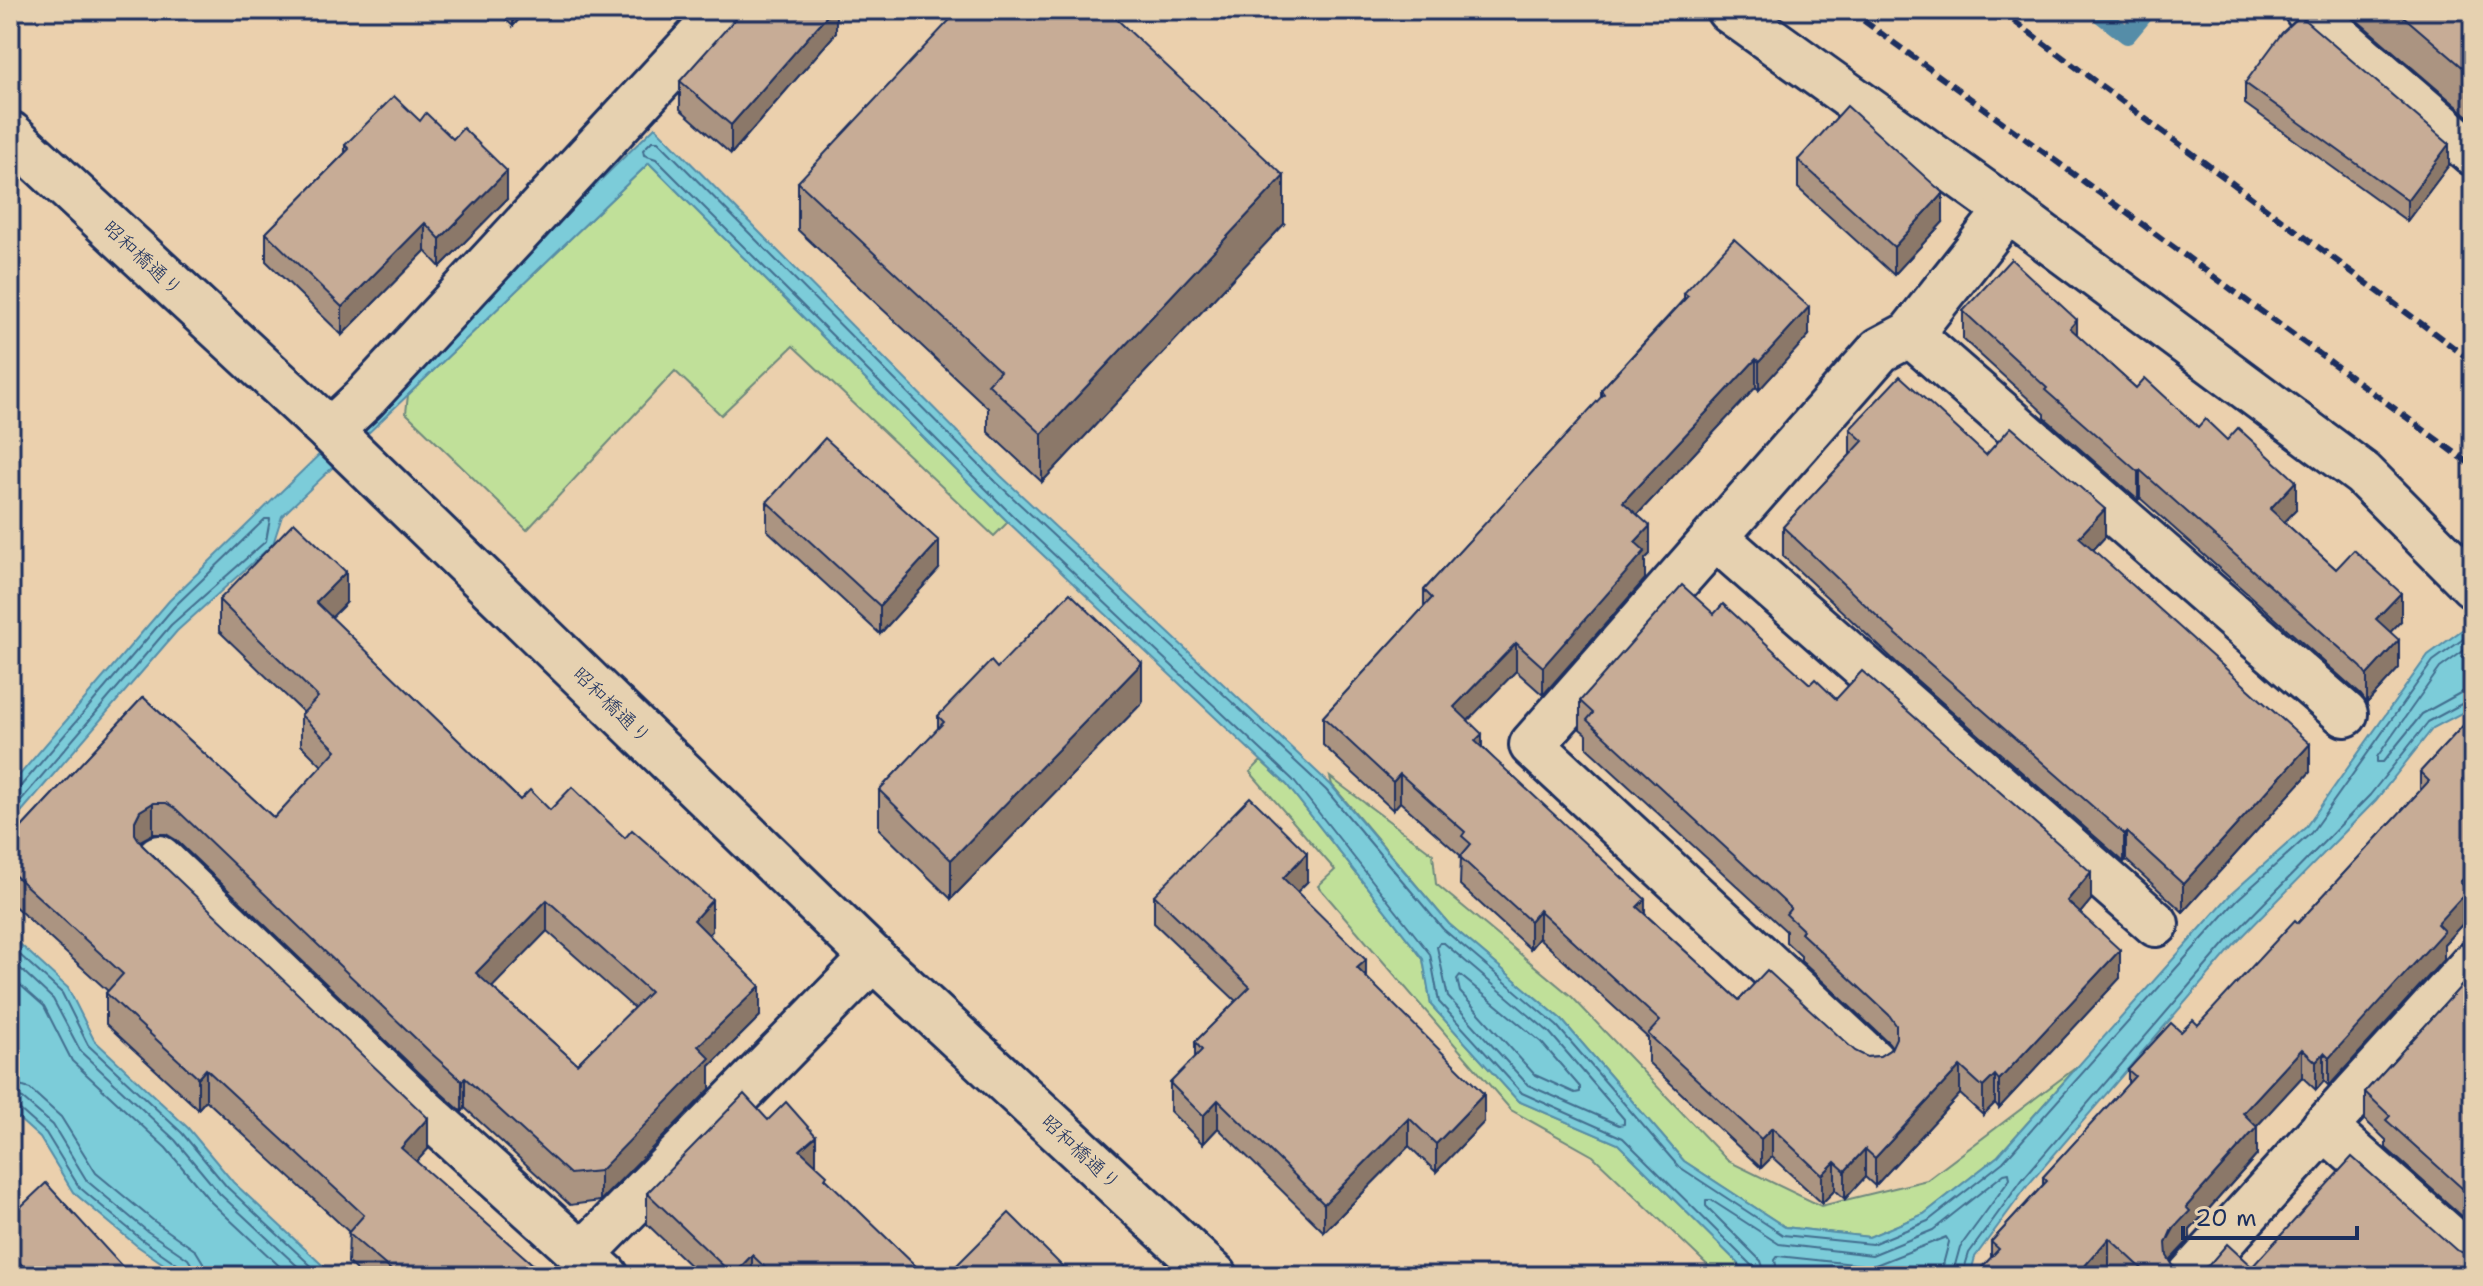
<svg xmlns="http://www.w3.org/2000/svg" width="2483" height="1286" viewBox="0 0 2483 1286" font-family="'Shantell Sans','Klee One',sans-serif">
<style>
.green{fill:#c0e099;stroke:#6e887c;stroke-width:2}
.water{fill:#7cccd9;stroke:#558da8;stroke-width:2}
.lines{fill:none;stroke-linecap:round;stroke-linejoin:round}
.shore{stroke:#426e8f;stroke-width:2}
.stream{stroke:#558da8;stroke-width:18}
.street-casing{stroke:#1b2f5e;stroke-width:50}
.secondary-casing{stroke:#1b2f5e;stroke-width:50}
.street{stroke:#e6d1b0;stroke-width:44}
.secondary{stroke:#e6d1b0;stroke-width:44}
.rail{stroke:#1b2f5e;stroke-width:6;stroke-dasharray:12 6;stroke-linecap:butt}
.wall{fill:#ab9481;stroke:#1b2f5e;stroke-width:2;fill-rule:evenodd}
.shaded-wall{fill:#8b7869;stroke:#1b2f5e;stroke-width:2}
.building{fill:#c7ac96;stroke:#1b2f5e;stroke-width:2;fill-rule:evenodd}
.labels{text-anchor:middle;dominant-baseline:central;stroke-width:6;stroke-linejoin:round;paint-order:stroke}
.street-label{font-size:20px;fill:#1b2f5e;stroke:#e6d1b0}
</style>
<rect width="100%" height="100%" fill="#ebd0ad"/>
<filter id="ink" filterUnits="userSpaceOnUse"><feTurbulence type="fractalNoise" baseFrequency=".0125" numOctaves="2"/><feDisplacementMap in="SourceGraphic" scale="16" xChannelSelector="R" yChannelSelector="G"/><feConvolveMatrix kernelMatrix="1 2 1 2 8 2 1 2 1" color-interpolation-filters="sRGB"/></filter>
<g filter="url(#ink)">
<!-- green -->
<g class="green">
<path d="M649,163L1008,522L994,536L793,346L721,415L675,371L527,530L406,413L408,395Z"/>
<path d="M1261,761L1287,785L1423,959L1431,1005L1518,1101L1618,1144L1751,1276H1719L1593,1156L1511,1110L1318,886L1335,870L1250,772Z"/>
<path d="M1330,777L1433,854L1436,884L1572,997L1728,1161L1821,1206L1927,1180L2078,1066L1998,1156L1924,1214L1869,1237L1785,1227L1684,1161L1562,1020L1449,924L1332,785Z"/>
</g>
<!-- water -->
<g class="water">
<path d="M655,127L1001,476L1331,785L1449,924L1562,1020L1684,1161L1785,1227L1869,1237L1924,1214L1998,1156L2231,894L2305,828L2428,655L2473,622V707L2433,728L2376,800L2235,944L2028,1185L1975,1257L1970,1276H1751L1618,1144L1518,1101L1431,1005L1423,959L1287,785L1008,522L649,163L282,516L273,544L177,631L10,825V786L169,601Z"/>
<path d="M10,935L68,988L94,1040L188,1128L233,1182L334,1276H181L136,1245L73,1192L40,1138L10,1111Z"/>
</g>
<g class="lines">
<!-- shore -->
<g class="shore">
<path d="M2473,644L2440,668L2377,757V762H2383L2422,714L2462,692L2473,690"/>
<path d="M10,791L20,787L175,606L265,519H270L266,541L171,625L10,813"/>
<path d="M1439,943H1444L1550,1033L1624,1119V1124L1619,1125L1528,1085L1448,997L1437,947Z"/>
<path d="M10,946L62,993L88,1045L182,1133L227,1187L322,1276"/>
<path d="M10,959L53,999L81,1052L175,1140L220,1194L308,1276"/>
<path d="M1460,975L1541,1042L1580,1087V1092L1575,1093L1535,1075L1460,992L1457,979Z"/>
<path d="M10,976L44,1006L72,1061L166,1148L211,1202L290,1276"/>
<path d="M10,1083L30,1089L61,1117L96,1173L154,1221L196,1251L204,1264L206,1276"/>
<path d="M10,1095L23,1099L53,1125L87,1181L147,1231L188,1259L193,1267L194,1276"/>
<path d="M10,1105L18,1108L46,1133L79,1187L141,1239L180,1266L184,1276"/>
<path d="M1756,1276L1753,1267L1623,1138L1522,1093L1439,1002L1430,954L1293,780L1013,516L656,159L644,155L643,150L652,141H658L996,482L1326,790L1443,929L1557,1026L1678,1166L1783,1235L1872,1244L1928,1221L2003,1162L2237,900L2311,833L2433,661L2473,632"/>
<path d="M1766,1276L1761,1261L1706,1206V1200H1711L1779,1244L1872,1255L1933,1230L2004,1174L2009,1173L2010,1179L1960,1247L1952,1276"/>
<path d="M1778,1276L1775,1260L1778,1256L1873,1266L1946,1237L1949,1242L1940,1276"/>
<path d="M1962,1276L1969,1253L2022,1180L2229,939L2370,795L2428,722L2467,701L2473,700"/>
</g>
<!-- stream -->
<path class="stream" d="M2095,10L2127,35L2148,10"/>
<!-- street casing -->
<g class="street-casing">
<g id="street">
<path d="M1729,10L2008,210L2363,474L2473,585"/>
<path d="M2307,10L2473,153"/>
<path d="M1910,334L2345,714"/>
<path d="M330,431L364,399L724,10"/>
<path d="M1716,538L2156,924"/>
<path d="M159,858L415,1103L606,1276"/>
<path d="M1872,1061L1532,745L1880,350L1910,334L2008,210"/>
<path d="M2324,1127L2473,1259"/>
<path d="M582,1255L873,958"/>
<path d="M2190,1276L2473,964"/>
</g>
</g>
<!-- secondary casing -->
<g class="secondary-casing">
<path id="secondary" d="M10,134L330,431L873,958L1215,1276"/>
</g>
<!-- street -->
<use href="#street" class="street"/>
<!-- secondary -->
<use href="#secondary" class="secondary"/>
<!-- rail -->
<g class="rail">
<path d="M1849,10L2473,466"/>
<path d="M1999,10L2473,362"/>
</g>
</g>
<!-- wall -->
<g class="wall">
<path d="M495,10H527L513,26Z"/>
<path d="M836,10V33L731,154L680,109V81Z"/>
<path d="M2345,10H2473V120Z"/>
<path d="M2245,83L2449,165L2407,221L2245,104Z"/>
<path d="M420,121L507,199L440,267L425,251L342,335L266,261V233L345,153V145Z"/>
<path d="M1798,160L1943,222L1894,275L1798,188Z"/>
<path d="M798,182L1284,224L1042,482L988,432V408L798,230Z"/>
<path d="M1684,293L1809,335L1759,390L1756,387L1637,515L1650,554L1645,559V579L1543,695L1516,671L1468,720L1482,747L1645,914L1739,1000L1867,1057L1880,1056L1891,1049L1892,1047L1889,1043L1801,961V956L1786,942V931L1587,748V735L1580,729V701L1714,614L1810,684L1836,699L2091,900L2080,913L2120,978L1999,1108L1995,1103L1983,1115L1960,1094L1875,1186L1865,1177L1845,1199L1835,1190L1822,1203L1772,1157L1761,1168L1648,1062V1038L1539,938L1530,949L1460,885L1461,856L1400,802L1393,810L1323,745V717L1424,607V590L1601,398V390L1684,299Z"/>
<path d="M1963,311L2077,335L2136,388L2198,427L2296,510L2284,522L2336,569L2401,621L2390,632L2399,668L2367,703L2361,695L2140,498L2138,500L2045,418V414L1963,339Z"/>
<path d="M1850,429L1986,455L2105,537L2093,550L2310,772L2183,912L2126,860L2124,862L1896,662L1783,556V527L1850,455Z"/>
<path d="M767,502L939,569L880,634L767,530Z"/>
<path d="M219,600L346,603L331,617L520,800L550,810L712,931L709,934L760,1016L710,1066V1089L600,1201L570,1205L465,1108L462,1112L432,1085L176,840L166,834H153L140,841L142,845L428,1149L416,1162L546,1276H363L348,1263L349,1232L206,1100L198,1109L106,1024V993L108,991L10,902V840L143,697L274,818L322,766L301,745V715L303,712L219,631ZM547,931L634,1008L577,1064L492,987Z"/>
<path d="M997,668L1142,703L951,899L879,829V790L938,729V716Z"/>
<path d="M2471,717L2468,918L2444,944V959L2329,1086L2324,1081L2316,1090L2302,1077L2257,1126V1155L2190,1230V1239L2170,1262L2174,1267L2186,1272L2252,1267L2473,1276H2120L2109,1266L2101,1276H1982V1267L1991,1258V1242L2043,1185V1177L2128,1085V1070L2181,1032L2198,1025L2298,923L2420,791V772Z"/>
<path d="M1307,882L1297,892L1484,1122L1436,1172L1409,1146L1324,1232L1218,1128L1203,1144L1170,1111V1083L1195,1058V1042L1236,1001L1154,923V895Z"/>
<path d="M2473,973V1226L2386,1148V1140L2365,1120V1092Z"/>
<path d="M768,1120L816,1165L827,1181L926,1276H701L647,1224V1193Z"/>
<path d="M10,1217L128,1273L140,1276H10Z"/>
</g>
<!-- shaded-wall -->
<g class="shaded-wall">
<path d="M513,10H527L513,26Z"/>
<path d="M832,10H836V33L731,154V125Z"/>
<path d="M2449,144V165L2407,221V200Z"/>
<path d="M507,171V199L440,267V239Z"/>
<path d="M1284,176V224L1042,482V434Z"/>
<path d="M1943,193V222L1894,275V247Z"/>
<path d="M425,223V251L342,335V307Z"/>
<path d="M1809,307V335L1759,390V362Z"/>
<path d="M2077,320V348L2070,328Z"/>
<path d="M1756,359V387L1623,530V502Z"/>
<path d="M2140,470V498L2138,500V472Z"/>
<path d="M2296,481V510L2270,537V509Z"/>
<path d="M2105,509V537L2079,565V537Z"/>
<path d="M1650,526V554L1645,559V579L1543,695V667L1635,542Z"/>
<path d="M939,541V569L880,634V606Z"/>
<path d="M346,572V603L316,633V602Z"/>
<path d="M2401,593V621L2376,647V619Z"/>
<path d="M2399,640V668L2367,703V675Z"/>
<path d="M1516,643V671L1454,735V707Z"/>
<path d="M1142,663V703L951,899V860Z"/>
<path d="M1482,734V762L1475,741Z"/>
<path d="M2310,744V772L2183,912V884Z"/>
<path d="M1400,774V802L1393,810V782Z"/>
<path d="M153,803V834L140,841L135,851V821L140,811Z"/>
<path d="M2126,832V860L2124,862V834Z"/>
<path d="M1307,853V882L1283,906V878Z"/>
<path d="M2473,869V897L2468,902V918L2444,944V959L2329,1086V1058L2460,882Z"/>
<path d="M2091,872V900L2067,929V901Z"/>
<path d="M1645,899V927L1637,907Z"/>
<path d="M547,900V931L476,1004V973Z"/>
<path d="M712,900V931L694,950V920Z"/>
<path d="M1539,910V938L1530,949V921Z"/>
<path d="M2120,950V978L1999,1108V1080Z"/>
<path d="M1366,960V988L1357,968Z"/>
<path d="M760,986V1016L710,1066V1089L600,1201V1171L698,1046Z"/>
<path d="M2302,1049V1077L2243,1141V1113Z"/>
<path d="M2324,1053V1081L2316,1090V1062Z"/>
<path d="M1960,1066V1094L1875,1186V1158Z"/>
<path d="M206,1069V1100L198,1109V1078Z"/>
<path d="M1995,1075V1103L1983,1115V1087Z"/>
<path d="M465,1078V1108L462,1112V1081Z"/>
<path d="M1484,1094V1122L1436,1172V1144Z"/>
<path d="M1218,1100V1128L1203,1144V1116Z"/>
<path d="M428,1118V1149L401,1179V1148Z"/>
<path d="M1409,1118V1146L1324,1232V1204Z"/>
<path d="M2257,1127V1155L2190,1230V1239L2171,1259L2166,1272V1243L2186,1207Z"/>
<path d="M1772,1128V1157L1761,1168V1139Z"/>
<path d="M816,1136V1167L800,1150Z"/>
<path d="M1865,1149V1177L1845,1199V1171Z"/>
<path d="M1835,1162V1190L1822,1203V1175Z"/>
<path d="M2109,1238V1266L2101,1276H2076Z"/>
<path d="M752,1255V1276H733V1275Z"/>
</g>
<!-- building -->
<g class="building">
<path d="M743,10H832L731,125L680,81Z"/>
<path d="M959,10H1107L1284,176L1042,434L988,384L1000,371L798,182Z"/>
<path d="M2396,10H2473V76Z"/>
<path d="M2300,16L2449,144L2407,200L2245,83L2282,33Z"/>
<path d="M394,96L420,121L426,113L453,139L463,128L507,171L440,239L425,223L342,307L266,233L349,149L345,145Z"/>
<path d="M1847,106L1943,193L1894,247L1798,160Z"/>
<path d="M1734,239L1809,307L1759,362L1756,359L1623,502L1650,526L1635,542L1645,551L1543,667L1516,643L1454,707L1482,734L1475,741L1645,899L1637,907L1739,1000L1767,970L1855,1051L1867,1057L1880,1056L1891,1049L1896,1038V1025L1889,1015L1801,933L1803,930L1786,914L1791,908L1587,720L1593,713L1580,701L1682,585L1714,614L1723,604L1810,684L1815,679L1836,699L1862,671L2091,872L2067,901L2120,950L1999,1080L1995,1075L1983,1087L1960,1066L1875,1158L1865,1149L1845,1171L1835,1162L1822,1175L1772,1128L1761,1139L1648,1034L1660,1021L1539,910L1530,921L1460,857L1471,844L1462,836L1465,832L1400,774L1393,782L1323,717L1432,598L1424,590L1604,394L1601,390L1688,296L1684,293Z"/>
<path d="M2011,259L2077,320L2070,328L2136,388L2145,378L2198,427L2205,419L2227,440L2238,428L2296,481L2270,509L2336,569L2354,550L2401,593L2376,619L2399,640L2367,675L2361,667L2140,470L2138,472L2045,390L2047,388L1963,311Z"/>
<path d="M1900,376L1986,455L2011,427L2105,509L2079,537L2310,744L2183,884L2126,832L2124,834L1896,634L1783,527L1863,441L1850,429Z"/>
<path d="M825,438L939,541L880,606L767,502Z"/>
<path d="M294,522L346,572L316,602L520,800L530,790L550,810L572,787L625,838L632,830L712,900L694,920L760,986L698,1046L710,1058L600,1171L570,1174L465,1078L462,1081L432,1054L176,809L166,803H153L140,811L135,821V834L142,845L428,1118L401,1148L546,1276H398L348,1233L364,1215L206,1069L198,1078L106,993L123,974L10,871V840L143,697L274,818L336,750L301,715L318,697L219,600ZM547,900L650,992L577,1064L476,973Z"/>
<path d="M1070,593L1142,663L951,860L879,790L944,722L938,716L991,661L997,668Z"/>
<path d="M2471,717L2473,719V869L2460,882L2468,890L2437,924L2444,931L2329,1058L2324,1053L2316,1062L2302,1049L2243,1113L2257,1127L2186,1207L2190,1211L2171,1231L2166,1243L2167,1256L2174,1267L2186,1272L2198,1271L2209,1265L2227,1244L2252,1267L2352,1157L2456,1250L2469,1255H2473V1276H2150L2109,1238L2076,1276H1992L1982,1267L1999,1249L1991,1242L2047,1181L2043,1177L2135,1076L2128,1070L2171,1023L2181,1032L2193,1020L2198,1025L2295,920L2298,923L2429,781L2420,772Z"/>
<path d="M1250,797L1307,853L1283,878L1366,960L1357,968L1484,1094L1436,1144L1409,1118L1324,1204L1218,1100L1203,1116L1170,1083L1202,1050L1195,1042L1250,987L1154,895Z"/>
<path d="M2473,973V1198L2386,1120L2390,1116L2365,1092Z"/>
<path d="M744,1094L768,1120L786,1102L816,1136L800,1150L827,1175L825,1178L926,1276H774L752,1255L733,1275L647,1193Z"/>
<path d="M46,1183L128,1273L133,1269L140,1276H32L10,1252V1217Z"/>
<path d="M1009,1213L1072,1276H946Z"/>
</g>
</g>
<g class="labels">
<!-- street labels -->
<g class="street-label">
<text transform="translate(143 258) rotate(43)">昭和橋通り</text>
<text transform="translate(612 705) rotate(44)">昭和橋通り</text>
<text transform="translate(1081 1152) rotate(43)">昭和橋通り</text>
</g>
</g>
<!-- margin -->
<rect width="2483" height="1286" fill="none" stroke="#e6d1b0" stroke-width="40"/>
<rect x="20" y="20" width="2443" height="1246" fill="none" stroke="#1b2f5e" stroke-width="3" filter="url(#ink)"/>
<!-- scale -->
<path d="M2183 1226v12h174v-12" fill="none" stroke="#1b2f5e" stroke-width="4"/>
<text x="2195" y="1226" font-size="24" fill="#1b2f5e" stroke="#e6d1b0" stroke-width="6" paint-order="stroke">20 m</text>
</svg>
